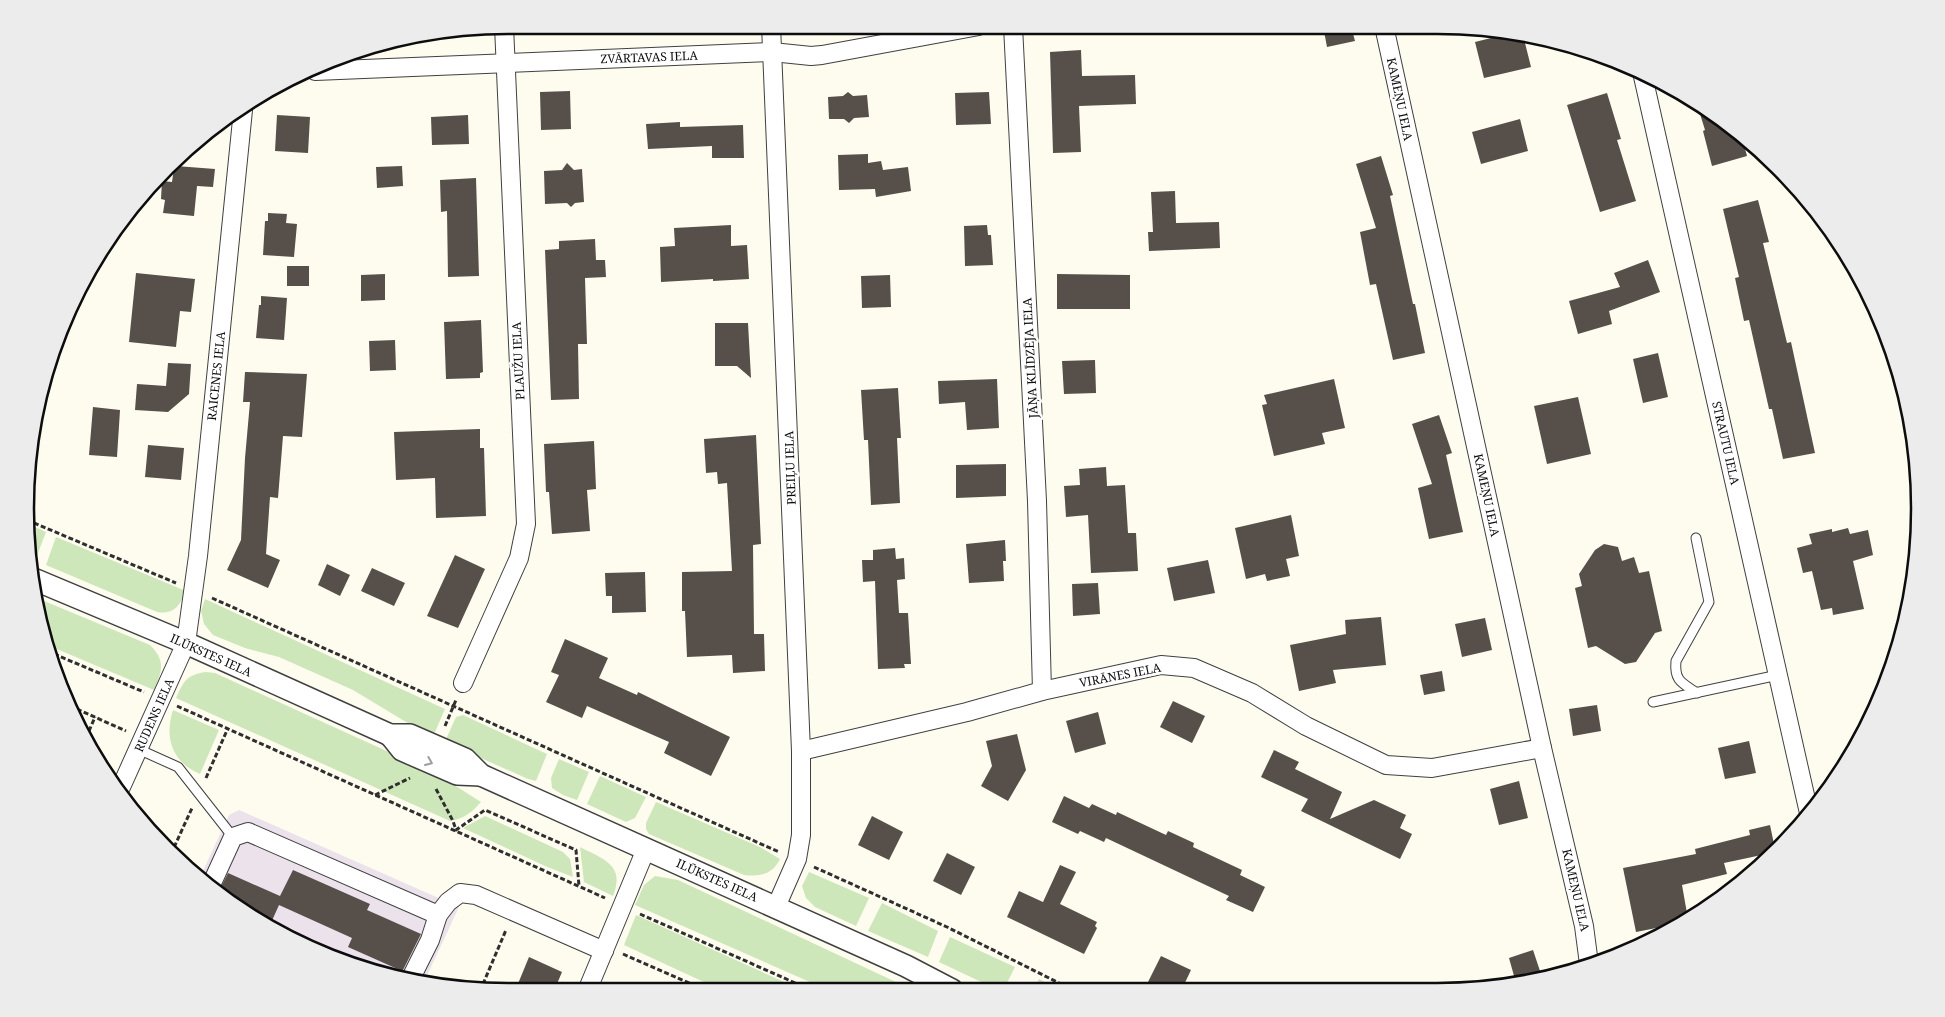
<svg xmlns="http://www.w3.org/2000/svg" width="1945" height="1017" viewBox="0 0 1945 1017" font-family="'Noto Serif',serif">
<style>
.industrial{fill:#ebe2ec}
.green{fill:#cee7ba}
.building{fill:#564f4a}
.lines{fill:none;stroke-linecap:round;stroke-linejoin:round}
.service-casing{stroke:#404040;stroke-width:11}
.minor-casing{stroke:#404040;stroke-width:20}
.tertiary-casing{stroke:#404040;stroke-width:24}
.path{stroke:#2f2f2f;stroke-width:3;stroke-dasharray:5 2.5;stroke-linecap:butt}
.service{stroke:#fff;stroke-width:9}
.minor{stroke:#fff;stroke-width:18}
.tertiary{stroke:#fff;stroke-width:21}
.oneway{stroke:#9e9e9e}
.labels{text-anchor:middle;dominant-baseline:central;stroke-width:5;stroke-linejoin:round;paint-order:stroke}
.street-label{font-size:12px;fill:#0d0d0d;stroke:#fff}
.rim{fill:none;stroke:#0d0d0d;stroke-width:2.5}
</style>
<rect width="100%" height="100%" fill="#fefcef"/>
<!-- industrial -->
<path class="industrial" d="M239,810L459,907L424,982L384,976L294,942L201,875L229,815Z"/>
<!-- green -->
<g class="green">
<path d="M28,524L46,532L35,561L29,559Z"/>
<path d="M56,537L186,591C180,605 174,615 157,612L46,565Z"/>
<path d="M37,598L150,645C166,661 162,671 154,690L52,647Z"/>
<path d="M205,599L445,709L435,732L432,734L421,731L353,690L279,657L245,648L213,635L204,624L201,611Z"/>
<path d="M206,672L215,673L435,773L481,802C472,812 464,819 450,821L176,698C184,681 186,675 206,672Z"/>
<path d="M173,710L219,730L200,774C172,762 164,738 173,710Z"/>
<path d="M463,715L547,754L536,781L528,779L447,743V737L456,717Z"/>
<path d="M559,759L589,772L577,800L563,795L552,788L551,778Z"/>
<path d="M600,776L646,797L635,818L626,822L587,804Z"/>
<path d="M656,802L760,847L780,859C773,874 760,877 744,875L649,834L646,829V823Z"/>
<path d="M485,816L563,852L570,859L573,877L545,866L463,828Z"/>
<path d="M580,847C603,859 626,865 613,896L584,882Z"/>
<path d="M809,872L869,898L856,926L815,907L806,898L802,886Z"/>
<path d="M655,876L678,880L913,990H828L635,905L644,885Z"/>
<path d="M882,903L938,931L928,957L868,931Z"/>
<path d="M636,915L802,990H721L624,945Z"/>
<path d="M950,937L1015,967L1004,989H996L939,962Z"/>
<path d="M1039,979L1059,989H1034Z"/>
</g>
<!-- building -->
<g class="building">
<path d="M1323,26H1351L1355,41L1327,47Z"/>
<path d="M1511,33L1523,35L1531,67L1484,78L1475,42Z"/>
<path d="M1081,50L1082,76L1135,75L1136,104L1079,106L1081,152L1053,153L1050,52Z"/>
<path d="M570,91L571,129L541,130L540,92Z"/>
<path d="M848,92L853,96L867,95L869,117L854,118L849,123L844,119H829L828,97L843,96Z"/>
<path d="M989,92L991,124L956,125L955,93Z"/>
<path d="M1607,93L1621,139L1617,140L1636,201L1600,212L1567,105Z"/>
<path d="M1697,104L1731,125L1741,134L1747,156L1712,166L1703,131L1705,130Z"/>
<path d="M277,115L310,117L308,153L275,151Z"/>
<path d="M468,115L469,144L432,145L431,117Z"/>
<path d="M1520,119L1528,151L1481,164L1472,132Z"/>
<path d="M680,122V127L743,125L744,158H712V146L648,149L646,124Z"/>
<path d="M868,154V163L881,161L883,170L908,167L911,191L876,197L875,189L839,190L838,155Z"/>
<path d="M1381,156L1393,195L1390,196L1413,304H1415L1425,353L1393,360L1376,284L1370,285L1360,232L1376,228L1356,164Z"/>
<path d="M567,163L574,170L582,169L584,202L575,203L571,207L567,203L545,204L544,171L562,170Z"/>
<path d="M176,166L215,169L213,187L197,186L194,216L163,213L165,200L161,199L162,181L172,182L174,168Z"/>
<path d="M402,166L403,186L377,188L376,167Z"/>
<path d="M476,178L479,276L448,277L447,211L441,212L440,180Z"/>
<path d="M1175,191L1176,223L1219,222L1220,248L1149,251L1148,232H1153L1151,192Z"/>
<path d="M1758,200L1769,242L1763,243L1787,343L1791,342L1815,453L1783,459L1772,409H1769L1749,320L1744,321L1735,278L1739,277L1723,209Z"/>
<path d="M268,213L287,214L286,223L297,224L294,257L263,255L265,221H268Z"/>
<path d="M731,225V246L747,245L749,279L713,281V279L661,282L660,247L675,246L674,228Z"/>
<path d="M987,225L988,235H991L993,265L965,266L964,226Z"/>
<path d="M595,239L596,260H605L606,277L585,278L587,344H578L579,399L551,400L545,250L559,249V241Z"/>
<path d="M1648,260L1660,292L1609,311L1612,324L1578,334L1569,301L1620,287L1614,273Z"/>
<rect x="287" y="266" width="22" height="20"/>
<path d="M136,273L195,279L191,312L180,311L176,347L129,342Z"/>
<path d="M385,274V300L361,301V275Z"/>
<path d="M1057,274L1130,275V309H1057Z"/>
<path d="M890,275L891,307L862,308L861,276Z"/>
<path d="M261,296L287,298L284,340L256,338L259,305H261Z"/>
<path d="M481,320L483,372L480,373V378L446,379L444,322Z"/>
<path d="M715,323H748L751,378L737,366H715Z"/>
<path d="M395,340L396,370L370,371L369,341Z"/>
<path d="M1658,353L1668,397L1643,403L1633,359Z"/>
<path d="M1095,360L1096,393L1064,394L1062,361Z"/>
<path d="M168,363L191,364L189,394L168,412L135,410L137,384L166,386Z"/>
<path d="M245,372L307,374L302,437L283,436L278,498L270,497L266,554L280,560L268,588L227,570L241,540L245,458L250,402H243Z"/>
<path d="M997,379L999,428L967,430L965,402L939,404L938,381Z"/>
<path d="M1334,379L1345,428L1322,433L1325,444L1274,456L1262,405L1267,404L1264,395Z"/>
<path d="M898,388L901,438H897L900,503L871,505L868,440H864L861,390Z"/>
<path d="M1578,397L1591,454L1547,464L1534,406Z"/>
<path d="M93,407L120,410L117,457L89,455Z"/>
<path d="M1439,415L1452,453L1446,455L1463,532L1429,539L1418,488L1432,484L1412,424Z"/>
<path d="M480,429V448H484L486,516L436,518L435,478L396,480L394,432Z"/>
<path d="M756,435L761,544L753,545L754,634H764L765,671L733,673L732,655L687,657L685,611H682V572L732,571L727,483L718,484L717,472L706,473L704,439Z"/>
<path d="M594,441L596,489L587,490L590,531L552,534L549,492H546L544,444Z"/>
<path d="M148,445L184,448L181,480L145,477Z"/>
<path d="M1006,464V496L956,498V465Z"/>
<path d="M1106,467L1107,486L1125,485L1128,533H1136L1138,571L1091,573L1088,515L1066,517L1064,486L1080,485L1079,469Z"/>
<path d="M1291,515L1299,556L1286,559L1290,576L1267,581L1265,574L1246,579L1235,528Z"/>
<path d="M1848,528L1850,534L1868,530L1873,555L1853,561L1864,609L1833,615L1832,608L1821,610L1812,571L1803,573L1797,548L1812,544L1809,534L1832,529V532Z"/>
<path d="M1005,540L1006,561H1003L1004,581L969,583L966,544Z"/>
<path d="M1604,544L1618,547L1622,561L1634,557L1639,573L1649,571L1662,631L1655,633L1636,662L1625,664L1596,646L1588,648L1575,588L1582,586L1579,574L1595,550Z"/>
<path d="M895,548L896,559L904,558L905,579L897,580L899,613H908L911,664H904L905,668L878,669L875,581L863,582L862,560H873V550Z"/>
<path d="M455,555L485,569L458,628L427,616Z"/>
<path d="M1208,560L1215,593L1174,601L1167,568Z"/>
<path d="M327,564L350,575L340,596L318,585Z"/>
<path d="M372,568L405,583L394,606L361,591Z"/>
<path d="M645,572L646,612L612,613V596H606L605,573Z"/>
<path d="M1098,583L1100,614L1073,616L1072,584Z"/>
<path d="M1381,617L1386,665L1333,670L1336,683L1299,691L1290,645L1346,634L1345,620Z"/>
<path d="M1485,618L1492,650L1462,657L1455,624Z"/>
<path d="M565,639L608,658L599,678L637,695L638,692L730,737L711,776L664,753L669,742L587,706L582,718L546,702L559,675L551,672Z"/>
<path d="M1442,671L1445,691L1424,695L1420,675Z"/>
<path d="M1173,701L1205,716L1192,743L1160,727Z"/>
<path d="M1597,705L1601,731L1573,736L1569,709Z"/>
<path d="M1098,712L1106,744L1075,753L1066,721Z"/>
<path d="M1017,734L1026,770L1008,801L981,786L992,766L986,741Z"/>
<path d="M1749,741L1756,773L1725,779L1718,748Z"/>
<path d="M1274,750L1299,762L1295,769L1342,792L1330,819L1374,800L1406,815L1400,828L1412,834L1400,859L1301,811L1308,799L1261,777Z"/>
<path d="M1519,781L1528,818L1499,825L1490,789Z"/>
<path d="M1064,796L1089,808L1092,804L1116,815L1117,812L1166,835L1168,831L1194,843L1193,847L1242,870L1240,875L1265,887L1253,912L1226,900L1229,896L1106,838L1104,842L1080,831L1078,834L1052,822Z"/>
<path d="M872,816L903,832L889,860L858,845Z"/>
<path d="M1770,825L1775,849L1771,853L1724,863L1727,874L1682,885L1688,919L1682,923L1636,932L1623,868L1696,854L1695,849L1750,835L1749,830Z"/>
<path d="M947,853L975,867L961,895L933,881Z"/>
<path d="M1060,865L1076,872L1060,904L1097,922L1095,926L1097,928L1084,954L1007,917L1019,891L1043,902Z"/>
<path d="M293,870L370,904L367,910L421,934L403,970L402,971L348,947L352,938L279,905L270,925L220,889L228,873L280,896Z"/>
<path d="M1533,950L1542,977L1516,983L1509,958Z"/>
<path d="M1161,956L1191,970L1182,989H1157L1147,984Z"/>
<path d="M529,957L562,972L554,991H515Z"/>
</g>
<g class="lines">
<!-- service casing -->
<g class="service-casing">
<g id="service">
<path d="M1696,538L1709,602L1676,661C1674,681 1682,683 1697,693"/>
<path d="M1653,702L1778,675"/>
<path d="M138,749L178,767L233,837"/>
</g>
</g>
<!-- minor casing -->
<g class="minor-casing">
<g id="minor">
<path d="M771,25L801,751V835L797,859L776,907"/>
<path d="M1013,26L1037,501L1042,691"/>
<path d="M1384,26L1542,748L1584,926L1589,964"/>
<path d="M315,71L772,52L811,56L822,55L979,26"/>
<path d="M1642,72L1809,813"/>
<path d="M463,683L519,558L526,524L504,26"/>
<path d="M801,751L967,712L1042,691L1161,665L1194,668L1252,693L1306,726L1386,765L1432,768L1542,748"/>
<path d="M121,787L186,643L198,556L243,110"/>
<path d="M212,883L233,837L248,832L438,915L448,902L460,893L476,895L604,951"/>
<path d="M408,980L412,976L430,940L438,915"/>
<path d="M587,991L646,849"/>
</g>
</g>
<!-- tertiary casing -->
<g class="tertiary-casing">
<g id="tertiary">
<path d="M31,578L186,643L390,735H410L465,759L481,775L906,966L952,990"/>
<path d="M390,735L402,750L457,774L481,775"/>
</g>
</g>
<!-- path -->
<g class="path">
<path d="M27,520L176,583"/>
<path d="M212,598L779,852"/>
<path d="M54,654L144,692"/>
<path d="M70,706L126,731"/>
<path d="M177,706L605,898"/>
<path d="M445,726L456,700"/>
<path d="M86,738L95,717"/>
<path d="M206,778L228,728"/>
<path d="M436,789L453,821L456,830L485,810L576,850L579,886"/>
<path d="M375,795L410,778"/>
<path d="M171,854L192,808"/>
<path d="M814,867L947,927L1071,989"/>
<path d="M640,914L811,990"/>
<path d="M623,954L705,990"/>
<path d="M480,991L506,930"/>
</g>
<!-- service -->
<use href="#service" class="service"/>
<!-- minor -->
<use href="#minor" class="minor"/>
<!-- tertiary -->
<use href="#tertiary" class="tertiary"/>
</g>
<!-- one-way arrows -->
<defs><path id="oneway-chevron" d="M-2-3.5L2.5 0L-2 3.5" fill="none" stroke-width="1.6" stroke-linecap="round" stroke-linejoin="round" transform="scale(1.25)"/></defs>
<use class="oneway" href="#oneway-chevron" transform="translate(429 762) rotate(23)"/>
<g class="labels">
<!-- street labels -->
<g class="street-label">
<text transform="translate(649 57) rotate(-2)">ZVĀRTAVAS IELA</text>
<text transform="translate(1400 99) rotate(78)">KAMEŅU IELA</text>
<text transform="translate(1030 358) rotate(-93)">JĀŅA KLĪDZĒJA IELA</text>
<text transform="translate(518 361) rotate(-93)">PLAUŽU IELA</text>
<text transform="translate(216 376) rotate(-84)">RAICENES IELA</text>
<text transform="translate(1726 443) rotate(77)">STRAUTU IELA</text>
<text transform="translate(790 468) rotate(-92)">PREIĻU IELA</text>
<text transform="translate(1487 495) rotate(78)">KAMEŅU IELA</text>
<text transform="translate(211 655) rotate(24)">ILŪKSTES IELA</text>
<text transform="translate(1120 675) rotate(-11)">VIRĀNES IELA</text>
<text transform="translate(154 715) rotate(-66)">RUDENS IELA</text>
<text transform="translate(717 880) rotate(24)">ILŪKSTES IELA</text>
<text transform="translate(1576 890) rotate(77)">KAMEŅU IELA</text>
</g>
</g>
<!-- crop -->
<path d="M0 0H1945V1017H0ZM508 34H1437A474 474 0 0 1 1911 508V509A474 474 0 0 1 1437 983H508A474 474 0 0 1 34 509V508A474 474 0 0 1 508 34Z" fill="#ececec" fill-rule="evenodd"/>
<path class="rim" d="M508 34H1437A474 474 0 0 1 1911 508V509A474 474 0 0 1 1437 983H508A474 474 0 0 1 34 509V508A474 474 0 0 1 508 34Z"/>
</svg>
